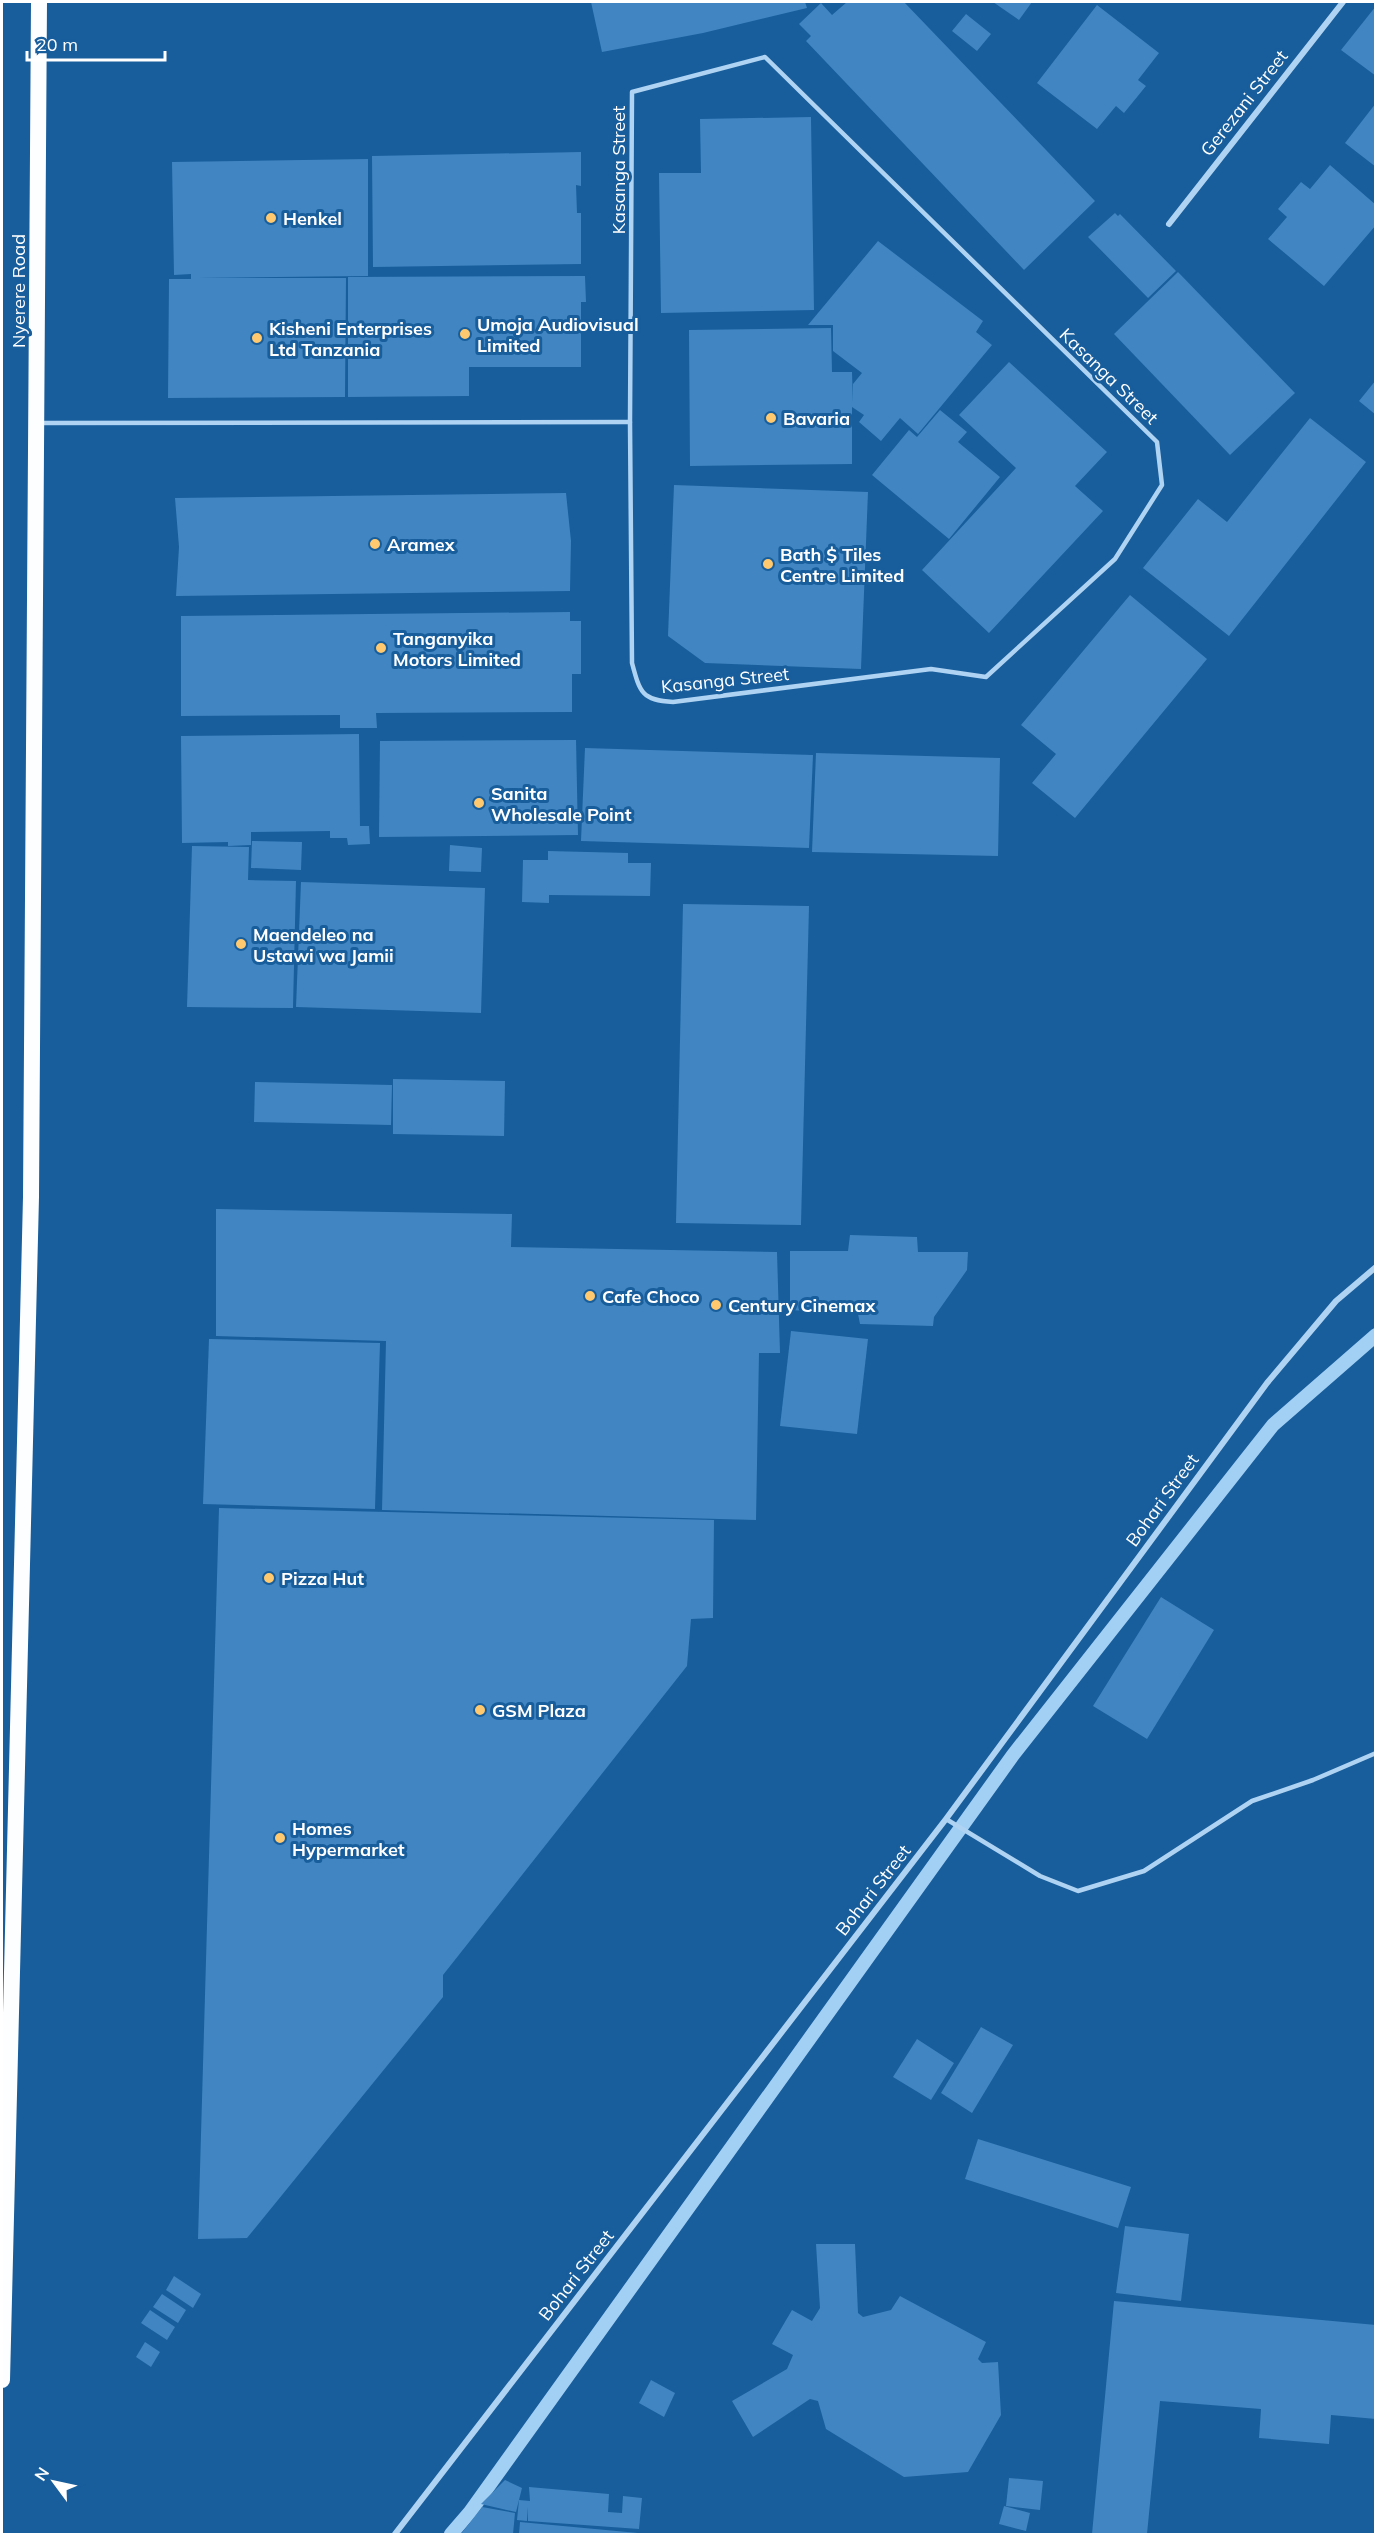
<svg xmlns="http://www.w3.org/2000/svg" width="1377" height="2536" viewBox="0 0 1377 2536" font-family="Mulish,sans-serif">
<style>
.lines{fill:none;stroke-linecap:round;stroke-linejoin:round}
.stream{stroke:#a2cff4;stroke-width:14}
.building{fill:#4186c2}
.service{stroke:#afd3f2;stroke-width:4.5}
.minor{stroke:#afd3f2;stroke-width:6}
.trunk{stroke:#fcfeff;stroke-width:16}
.poi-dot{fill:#ffc970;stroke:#185d9c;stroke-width:2}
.labels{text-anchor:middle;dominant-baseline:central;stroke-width:6;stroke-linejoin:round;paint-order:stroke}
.street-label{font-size:18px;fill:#fff;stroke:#185d9c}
.poi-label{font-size:18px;font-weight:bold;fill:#fff;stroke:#185d9c;text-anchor:start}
</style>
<rect width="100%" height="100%" fill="#185d9c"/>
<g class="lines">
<!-- stream -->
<path class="stream" d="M451,2534L470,2512L1013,1755L1273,1425L1376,1335"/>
</g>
<!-- building -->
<g class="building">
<path d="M591,2H805L807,8L703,33L602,52Z"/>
<path d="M847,2H904L1095,201L1024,270L806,41L811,36L799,24L821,3L832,15Z"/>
<path d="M993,2H1032L1019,20Z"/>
<path d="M1097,5L1159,53L1138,80L1146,86L1124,113L1116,106L1097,129L1037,83Z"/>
<path d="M1376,6V76L1341,50Z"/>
<path d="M966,14L991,34L977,51L952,31Z"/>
<path d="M1376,103V167L1345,143Z"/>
<path d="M811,117L814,310L661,313L659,173H701L700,119Z"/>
<path d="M581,152V186L576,185L577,213H581V264L373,267L372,156Z"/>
<path d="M368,159V276L196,278H346L345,397L168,398L169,279H191V274L174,275L172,162Z"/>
<path d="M1330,165L1376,205V225L1324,286L1268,239L1287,217L1278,209L1301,182L1310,189Z"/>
<path d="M1115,213L1118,216L1120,214L1176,271L1148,298L1088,237Z"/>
<path d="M878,241L983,321L976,332L992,345L918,434L900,418L881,441L859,422L864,415L852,407V464L690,466L689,330L831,328L832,372H852L853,403V384L862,373L833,351V325H808Z"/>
<path d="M1178,272L1295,393L1230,455L1114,334Z"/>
<path d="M585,276L586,302H581V367H469V396L348,397V277Z"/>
<path d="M1009,362L1107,452L1075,486L1103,511L989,633L922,570L1016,468L959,415Z"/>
<path d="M1376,380V415L1359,401Z"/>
<path d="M940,410L967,432L958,442L1000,477L949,539L872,475L909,430L917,437Z"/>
<path d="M1310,418L1366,462L1229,636L1143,568L1198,499L1227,522Z"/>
<path d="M674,485L868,492L861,669L705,663L668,636Z"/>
<path d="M566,493L571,541L570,591L176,596L179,547L175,498Z"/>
<path d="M1130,595L1207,659L1075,818L1032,783L1056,754L1021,725Z"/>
<path d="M570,612V621H581V674H572V712L376,713L377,728H340V715L181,716V616Z"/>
<path d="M359,734L360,826H369L370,844L348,845L347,838H330V831L251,832V845L228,846V842L182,843L181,736Z"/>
<path d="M576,740L578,835L379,837L380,741Z"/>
<path d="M585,748L813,755L809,848L581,841Z"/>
<path d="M816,753L1000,758L998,856L812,852Z"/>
<path d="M252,841L302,842L301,870L251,868Z"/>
<path d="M450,845L482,848L481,872L449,871Z"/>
<path d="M192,846L249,847L248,880L296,881L293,1008L187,1007Z"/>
<path d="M548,851L628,853V863H651L650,896L549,895V903L522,902L523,860H548Z"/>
<path d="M301,882L485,888L481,1013L296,1007Z"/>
<path d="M683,904L809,906L801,1225L676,1223Z"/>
<path d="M393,1079L505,1081L504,1136L393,1134Z"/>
<path d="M255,1082L392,1085L391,1125L254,1122Z"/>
<path d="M216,1209L512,1214L511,1247L777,1252L780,1353H759L756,1520L382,1510L386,1341L216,1336Z"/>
<path d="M850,1235L917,1237L918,1252H968L967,1270L934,1317L933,1326L860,1324L858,1314L790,1310V1251H848Z"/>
<path d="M791,1331L868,1339L857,1434L780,1426Z"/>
<path d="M209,1339L380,1343L375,1509L203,1504Z"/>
<path d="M219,1508L714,1520L713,1618L691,1619L687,1666L443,1975V1997L247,2238L198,2239Z"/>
<path d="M1161,1597L1214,1630L1147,1739L1093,1706Z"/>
<path d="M981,2027L1013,2045L972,2113L941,2093Z"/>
<path d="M917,2039L954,2063L931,2100L893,2077Z"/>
<path d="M978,2139L1131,2187L1118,2228L965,2179Z"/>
<path d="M1125,2226L1189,2234L1181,2301L1116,2293Z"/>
<path d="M816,2244H855L858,2313L863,2317L891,2310L900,2296L986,2342L978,2359L982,2363L998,2362L1001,2415L968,2472L904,2477L826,2429L818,2401L810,2399L753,2437L732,2401L787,2369L793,2355L772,2344L792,2310L812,2321L820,2308Z"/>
<path d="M174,2276L201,2294L193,2308L166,2290Z"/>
<path d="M162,2294L186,2310L178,2323L153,2307Z"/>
<path d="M1114,2301L1376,2325V2419L1331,2415L1329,2444L1259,2438L1261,2409L1160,2401L1147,2534H1092Z"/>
<path d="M150,2310L175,2327L167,2340L141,2323Z"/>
<path d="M145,2342L160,2352L151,2367L136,2357Z"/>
<path d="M651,2380L675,2393L664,2417L639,2403Z"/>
<path d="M1009,2478L1043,2481L1040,2510L1006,2506Z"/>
<path d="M505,2480L522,2488L516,2512L481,2504Z"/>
<path d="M529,2487L609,2494L608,2512L622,2513L623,2496L642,2498L639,2529L528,2521V2507L527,2521L517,2520L519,2500L530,2501Z"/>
<path d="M1004,2506L1030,2513L1026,2531L999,2524Z"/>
<path d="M482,2507L515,2513L513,2534H461Z"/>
<path d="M520,2522L638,2533V2534H519Z"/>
</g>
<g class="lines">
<!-- service -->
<g class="service">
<path d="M765,57L1157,442L1162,485L1115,559L986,677L931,669L673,702C642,700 640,693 632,663L630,422L632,92Z"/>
<path d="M39,423L630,422"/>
<path d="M946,1819L1040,1876L1078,1891L1144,1871L1252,1801L1313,1780L1376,1753"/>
</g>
<!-- minor -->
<g class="minor">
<path d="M1169,224L1343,2"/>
<path d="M395,2534L946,1819L1267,1383L1336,1301L1376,1267"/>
</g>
<!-- trunk -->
<path class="trunk" d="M2,2380L31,1197L39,2"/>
</g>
<!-- markers -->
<g class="poi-dot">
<circle cx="271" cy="218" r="6"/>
<circle cx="465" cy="334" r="6"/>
<circle cx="257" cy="338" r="6"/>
<circle cx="771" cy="418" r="6"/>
<circle cx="375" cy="544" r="6"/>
<circle cx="768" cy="564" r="6"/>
<circle cx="381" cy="648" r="6"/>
<circle cx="479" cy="803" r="6"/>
<circle cx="241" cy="944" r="6"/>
<circle cx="590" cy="1296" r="6"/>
<circle cx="716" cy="1305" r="6"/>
<circle cx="269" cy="1578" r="6"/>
<circle cx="480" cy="1710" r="6"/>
<circle cx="280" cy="1838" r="6"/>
</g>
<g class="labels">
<!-- street labels -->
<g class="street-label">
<text transform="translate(1244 103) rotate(-52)">Gerezani Street</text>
<text transform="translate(618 170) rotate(-90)">Kasanga Street</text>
<text transform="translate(18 291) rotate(-90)">Nyerere Road</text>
<text transform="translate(1109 376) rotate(44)">Kasanga Street</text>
<text transform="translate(725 680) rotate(-6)">Kasanga Street</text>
<text transform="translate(1162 1500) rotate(-54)">Bohari Street</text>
<text transform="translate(873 1890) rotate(-52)">Bohari Street</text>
<text transform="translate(576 2275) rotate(-52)">Bohari Street</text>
</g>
<!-- poi labels -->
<g class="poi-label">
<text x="283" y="218">Henkel</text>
<text x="477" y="324">Umoja Audiovisual<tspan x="477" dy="21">Limited</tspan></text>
<text x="269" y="328">Kisheni Enterprises<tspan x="269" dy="21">Ltd Tanzania</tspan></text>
<text x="783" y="418">Bavaria</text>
<text x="387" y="544">Aramex</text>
<text x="780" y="554">Bath $ Tiles<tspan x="780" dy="21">Centre Limited</tspan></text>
<text x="393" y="638">Tanganyika<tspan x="393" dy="21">Motors Limited</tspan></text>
<text x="491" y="793">Sanita<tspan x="491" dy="21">Wholesale Point</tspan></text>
<text x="253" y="934">Maendeleo na<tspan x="253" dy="21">Ustawi wa Jamii</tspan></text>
<text x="602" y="1296">Cafe Choco</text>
<text x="728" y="1305">Century Cinemax</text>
<text x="281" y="1578">Pizza Hut</text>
<text x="492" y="1710">GSM Plaza</text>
<text x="292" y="1828">Homes<tspan x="292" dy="21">Hypermarket</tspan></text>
</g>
</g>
<!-- border -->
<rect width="1377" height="2536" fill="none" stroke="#ffffff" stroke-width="6"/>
<!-- north arrow -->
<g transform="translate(54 2482) rotate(303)" stroke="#185d9c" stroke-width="4.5" paint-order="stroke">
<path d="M0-4.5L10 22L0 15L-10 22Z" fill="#ffffff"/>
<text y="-9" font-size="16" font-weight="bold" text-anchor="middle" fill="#ffffff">N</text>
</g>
<!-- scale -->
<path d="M27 51v9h138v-9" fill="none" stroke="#ffffff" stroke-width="3"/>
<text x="36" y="51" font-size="18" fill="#ffffff" stroke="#185d9c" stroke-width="4.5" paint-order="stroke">20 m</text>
</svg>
